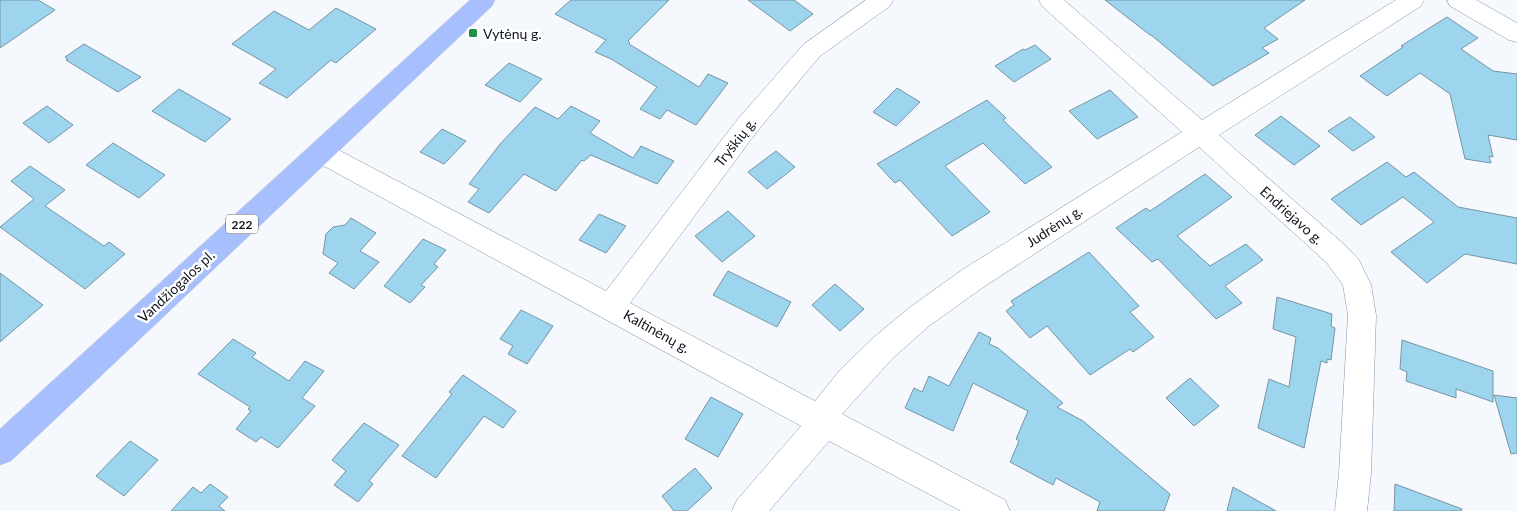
<svg xmlns="http://www.w3.org/2000/svg" width="1517" height="511" viewBox="0 0 1517 511" font-family="Lato,sans-serif">
<style>
.building{fill:#9dd5ef;stroke:#7794a2}
.lines{fill:none;stroke-linecap:round;stroke-linejoin:round}
.street-casing{stroke:#8196aa;stroke-width:1}
.primary-casing{stroke:#d4d5d6;stroke-width:1}
.street{fill:#fff;fill-rule:evenodd}
.primary{fill:#a8bffe;fill-rule:evenodd}
.poi-dot{fill:#208f48;stroke:#fff;stroke-width:2}
.labels{text-anchor:middle;dominant-baseline:central;stroke-width:5;stroke-linejoin:round;paint-order:stroke}
.shield{fill:#fff;stroke:#575c62;stroke-width:1}
.shield-label{font-size:12px;font-weight:bold;fill:#0f161e}
.poi-label{font-size:14px;fill:#0f161e;stroke:#fff;text-anchor:start}
.street-label{font-size:14px;fill:#0f161e;stroke:#fff}
</style>
<rect width="100%" height="100%" fill="#f5f9fe"/>
<!-- building -->
<g class="building">
<path d="M0,0H38L55,10L0,48Z"/>
<path d="M571,0H669L628,41L630,43L629,44L699,87L708,74L728,83L696,125L667,110L660,119L640,109L657,87L611,59L595,52L606,40L555,14Z"/>
<path d="M748,0H794L813,14L790,31Z"/>
<path d="M1105,0H1305L1264,28L1278,39L1262,48L1269,53L1213,86L1151,35H1150Z"/>
<path d="M336,8L376,29L336,63L331,60L287,98L259,83L276,69L232,44L274,11L309,30Z"/>
<path d="M1447,17L1478,38L1461,49L1493,71L1517,74V140L1488,135L1493,157L1489,156L1491,163L1465,159L1450,94L1420,73L1387,96L1360,76L1403,47L1401,46Z"/>
<path d="M84,44L141,77L118,92L66,60L68,59L65,57Z"/>
<path d="M1035,45L1051,59L1014,82L995,66L1023,49L1025,50Z"/>
<path d="M509,63L542,79L520,102L485,85Z"/>
<path d="M897,88L920,102L896,126L873,112Z"/>
<path d="M179,89L231,119L205,142L152,111Z"/>
<path d="M1110,90L1138,117L1097,139L1069,111Z"/>
<path d="M987,100L1006,118L1003,120L1052,167L1025,184L983,143L945,166L990,212L952,236L900,180L895,183L877,164Z"/>
<path d="M47,106L73,125L49,143L23,123Z"/>
<path d="M571,106L600,121L590,133L633,158L641,146L674,161L657,184L591,155L584,161L582,160L556,191L524,174L489,213L468,202L479,189L469,184L501,143L535,107L558,119Z"/>
<path d="M1281,116L1320,146L1294,165L1255,135Z"/>
<path d="M1350,117L1375,137L1353,151L1328,131Z"/>
<path d="M442,129L466,141L444,164L420,152Z"/>
<path d="M113,143L165,175L139,198L86,165Z"/>
<path d="M776,151L795,167L767,189L748,172Z"/>
<path d="M1387,162L1406,177L1414,172L1458,207L1517,218V264L1465,254L1427,283L1391,252L1434,222L1403,197L1361,225L1331,199Z"/>
<path d="M30,166L65,190L45,206L104,246L109,242L125,254L85,289L0,227L34,199L11,181Z"/>
<path d="M1205,174L1232,197L1177,236L1210,266L1246,244L1263,260L1225,286L1242,303L1216,319L1158,259L1152,262L1116,228L1146,208L1150,211Z"/>
<path d="M728,211L755,236L722,262L695,236Z"/>
<path d="M599,214L626,226L606,253L579,240Z"/>
<path d="M351,218L376,233L360,251L379,262L354,289L329,273L338,263L323,254L326,234L333,227L345,225Z"/>
<path d="M423,239L446,250L434,264L438,267L421,285L425,287L410,303L384,286Z"/>
<path d="M1089,252L1139,306L1130,312L1154,337L1133,352L1130,349L1090,375L1047,326L1030,338L1006,311L1014,305L1011,301Z"/>
<path d="M728,271L791,302L777,327L713,295Z"/>
<path d="M0,273L43,305L0,342Z"/>
<path d="M835,284L864,309L840,331L812,305Z"/>
<path d="M1277,297L1332,314L1331,326L1335,328L1331,360L1327,359V363L1321,361L1304,448L1258,428L1269,379L1289,387L1296,337L1273,329Z"/>
<path d="M521,310L553,326L527,364L508,354L513,346L500,339Z"/>
<path d="M979,332L991,338L989,344L998,348L1063,403L1057,407L1083,421L1170,494L1164,511H1097L1100,502L1056,478L1053,485L1010,462L1019,441L1016,439L1028,411L973,383L953,431L905,408L914,388L922,392L929,376L949,386Z"/>
<path d="M233,339L256,353L252,357L289,381L305,361L324,371L302,398L315,406L278,448L261,437L256,442L236,429L251,411L248,409L250,407L198,374Z"/>
<path d="M1402,340L1493,371V402L1456,389V398L1406,381L1407,372L1400,369Z"/>
<path d="M463,375L516,411L503,428L484,416L436,478L402,456L452,394L449,392Z"/>
<path d="M1190,378L1219,406L1194,426L1166,398Z"/>
<path d="M1494,395L1517,398V453L1511,454Z"/>
<path d="M711,397L743,414L718,457L685,439Z"/>
<path d="M364,423L399,445L369,481L373,484L358,502L334,485L346,471L332,460Z"/>
<path d="M130,441L158,460L124,496L96,476Z"/>
<path d="M695,468L712,488L687,511H674L662,496Z"/>
<path d="M210,484L228,497L219,506L225,511H171L193,487L201,493Z"/>
<path d="M1395,484L1462,509L1461,511H1394Z"/>
<path d="M1233,487L1276,511H1227Z"/>
</g>
<g class="lines">
<!-- street casing -->
<g class="street-casing">
<g id="street">
<path d="M866,0H893L890,6L820,56L755,134L630,303L815,401L840,370L873,338L909,308L962,270L1182,132L1042,6L1039,0H1064L1202,120L1396,0H1424L1421,6L1219,135L1347,247L1359,260L1371,285L1376,315L1371,473L1367,511H1335L1339,473L1348,315L1343,285L1327,263L1199,147L982,288L929,326L893,358L842,414L1005,500L1010,511H961L829,441L769,511H732L737,500L801,426L311,159L307,152L311,145L320,142L329,145L606,291L737,120L788,62L804,44Z"/>
<path d="M1447,0H1476L1517,23V42L1509,40L1450,6Z"/>
</g>
</g>
<!-- primary casing -->
<g class="primary-casing">
<path id="primary" d="M470,0H495L492,6L11,461L0,465V429Z"/>
</g>
<!-- street -->
<use href="#street" class="street"/>
<!-- primary -->
<use href="#primary" class="primary"/>
</g>
<!-- markers -->
<rect class="poi-dot" x="468" y="28" width="10" height="10" rx="2.5"/>
<g class="labels">
<!-- shield labels -->
<rect class="shield" x="226" y="214.5" width="32" height="19" rx="4"/>
<g class="shield-label">
<text x="242" y="224">222</text>
</g>
<!-- poi labels -->
<g class="poi-label">
<text x="483" y="33">Vytėnų g.</text>
</g>
<!-- street labels -->
<g class="street-label">
<text transform="translate(735 142) rotate(-52)">Tryškių g.</text>
<text transform="translate(1292 215) rotate(42)">Endriejavo g.</text>
<text transform="translate(1054 226) rotate(-33)">Judrėnų g.</text>
<text transform="translate(176 286) rotate(-43)">Vandžiogalos pl.</text>
<text transform="translate(657 331) rotate(29)">Kaltinėnų g.</text>
</g>
</g>
</svg>
